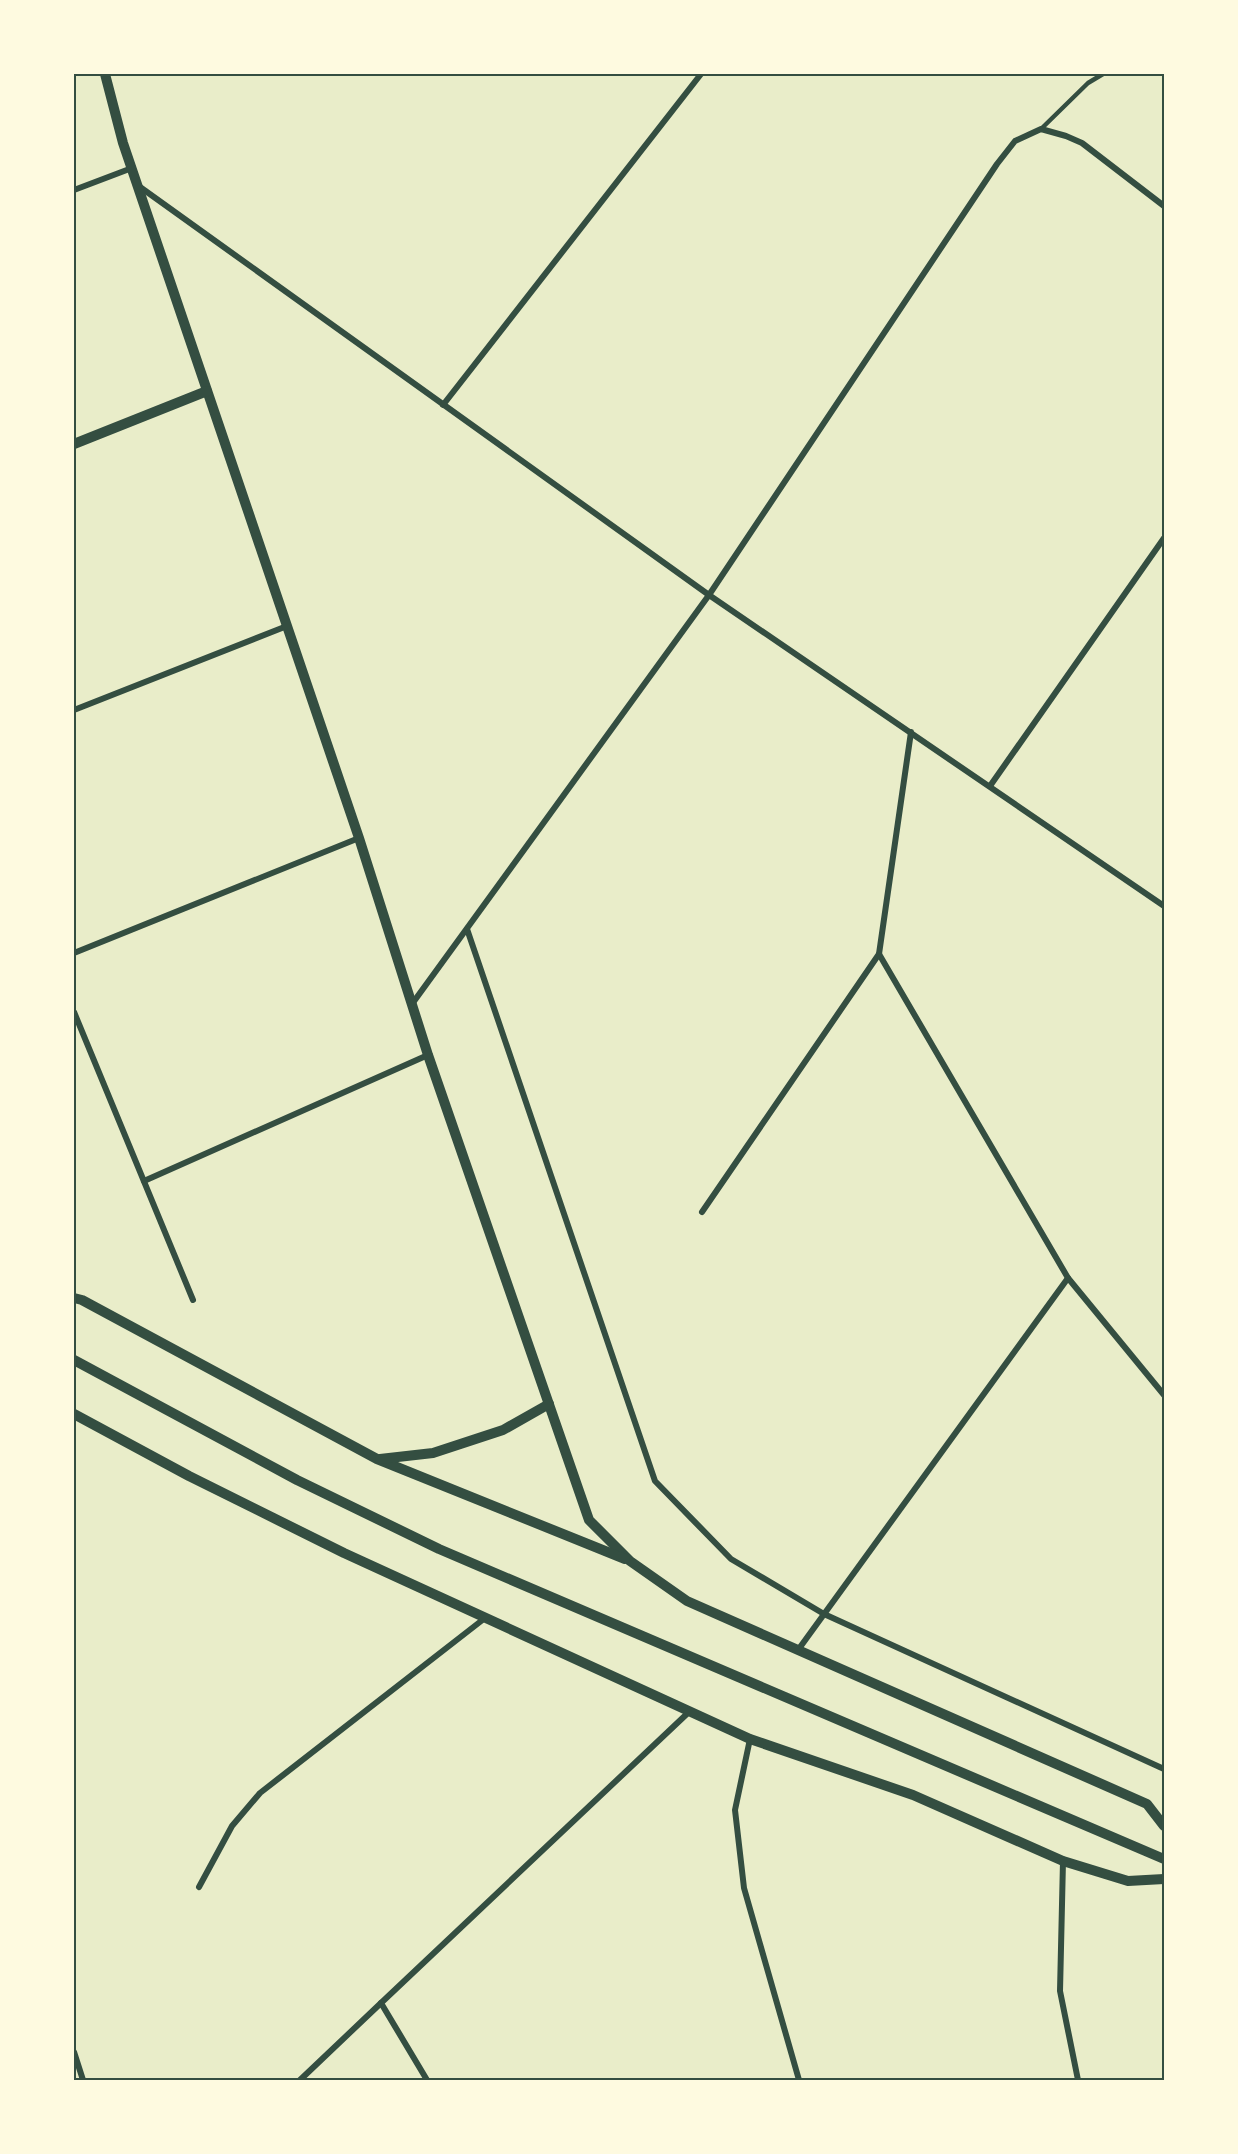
<svg xmlns="http://www.w3.org/2000/svg" width="1238" height="2154" viewBox="0 0 1238 2154" font-family="'Nunito Sans',sans-serif">
<style>
.lines{fill:none;stroke-linecap:round;stroke-linejoin:round}
.service{stroke:#344e41;stroke-width:4.5}
.minor{stroke:#344e41;stroke-width:6}
.tertiary{stroke:#344e41;stroke-width:10}
.neatline{fill:none;stroke:#344e41;stroke-width:2}
</style>
<rect width="100%" height="100%" fill="#e9edc9"/>
<g class="lines">
<!-- service -->
<path class="service" d="M1041,129L1088,83L1103,74"/>
<!-- minor -->
<g class="minor">
<path d="M140,187L709,595L412,1004"/>
<path d="M74,190L132,168"/>
<path d="M1164,206L1082,143L1066,136L1041,129L1015,141L997,164L709,595L1164,906"/>
<path d="M443,405L701,74"/>
<path d="M74,710L287,626"/>
<path d="M911,732L879,954L1068,1278"/>
<path d="M990,786L1164,538"/>
<path d="M467,929L655,1481L731,1559L824,1614L1164,1769"/>
<path d="M74,953L359,838"/>
<path d="M74,1012L193,1300"/>
<path d="M144,1181L428,1055"/>
<path d="M702,1212L879,954"/>
<path d="M798,1650L1068,1278L1164,1395"/>
<path d="M750,1739L735,1810L744,1888L799,2080"/>
<path d="M1063,1861L1060,1991L1078,2080"/>
<path d="M199,1887L232,1826L260,1793L485,1618"/>
<path d="M74,2052L83,2080"/>
<path d="M300,2080L381,2003"/>
<path d="M427,2080L381,2003L690,1711"/>
</g>
<!-- tertiary -->
<g class="tertiary">
<path d="M105,74L123,143L359,838L428,1055L589,1520L630,1561L687,1601L1147,1804L1164,1826"/>
<path d="M74,444L207,391"/>
<path d="M74,1298L82,1300L377,1459L625,1559"/>
<path d="M74,1360L297,1480L439,1549L1164,1859"/>
<path d="M74,1414L189,1476L344,1553L750,1739L913,1795L1063,1861L1128,1881L1164,1879"/>
<path d="M380,1459L433,1453L503,1430L549,1404"/>
</g>
</g>
<!-- border -->
<rect width="1238" height="2154" fill="none" stroke="#fefae0" stroke-width="150"/>
<rect x="75" y="75" width="1088" height="2004" class="neatline"/>
</svg>
